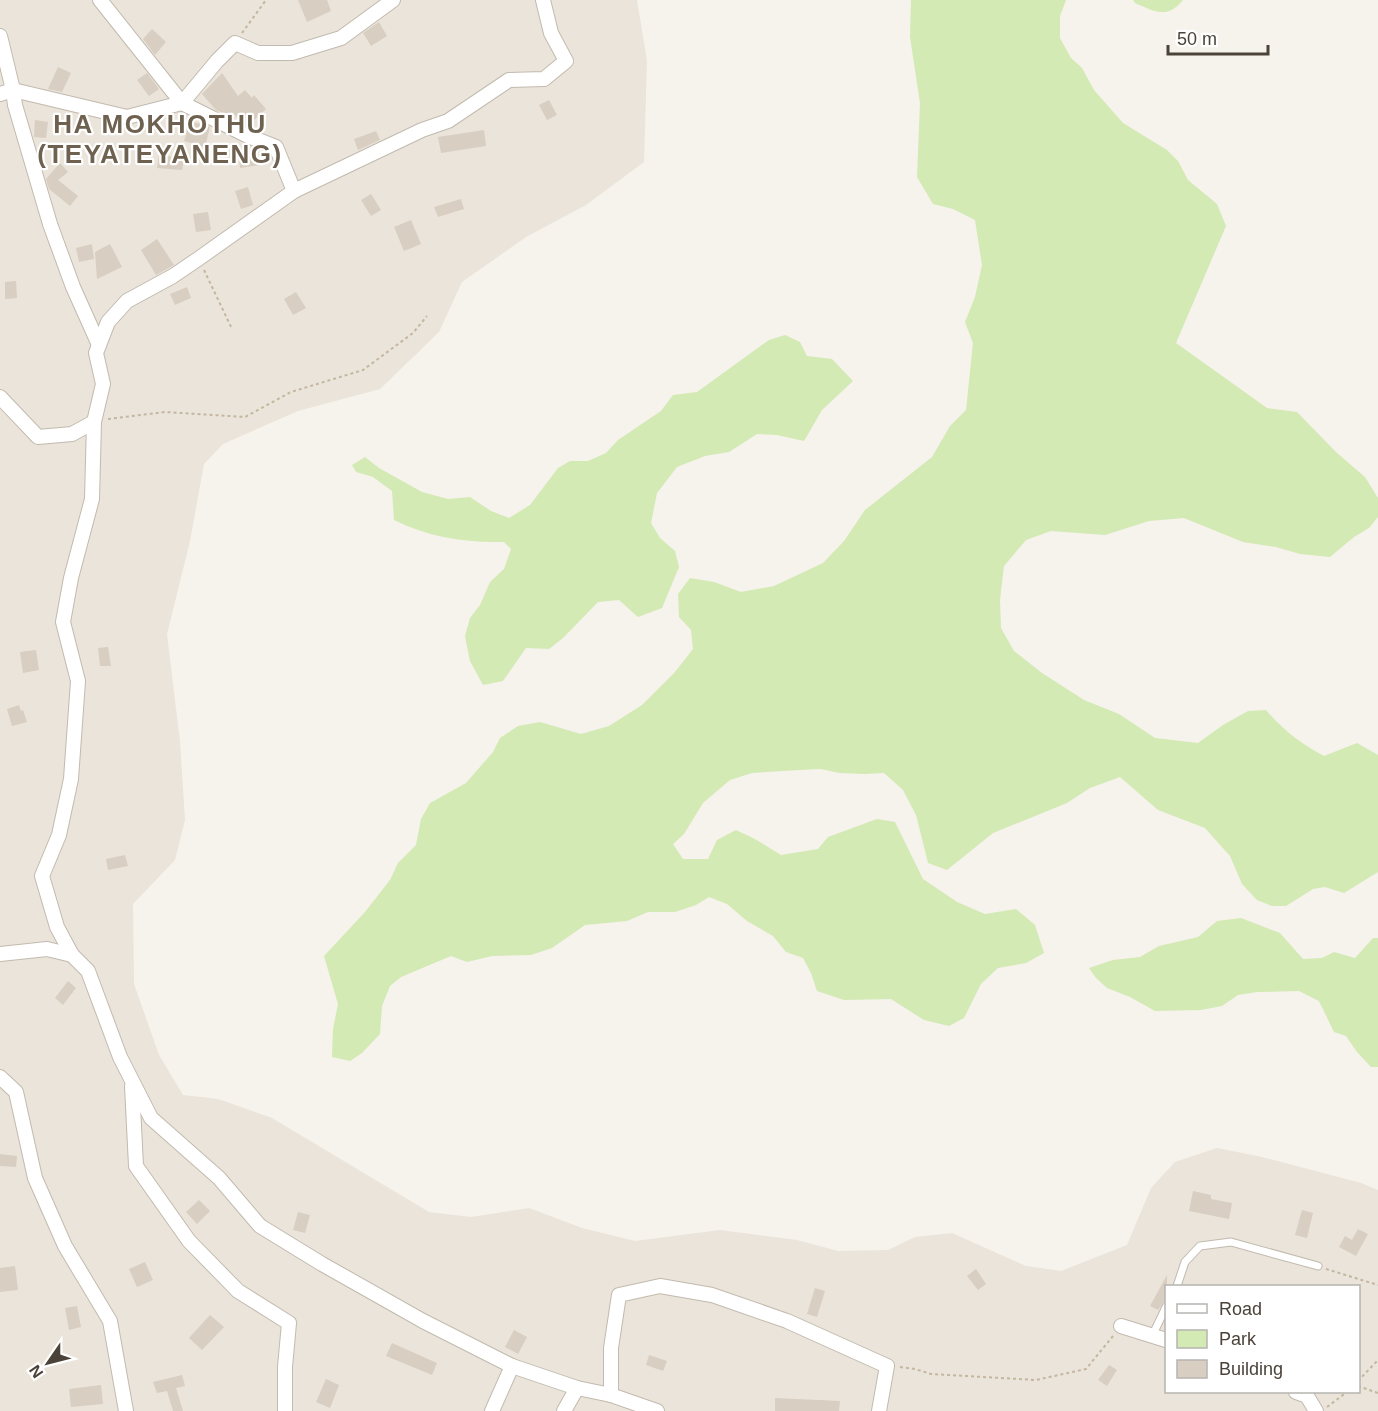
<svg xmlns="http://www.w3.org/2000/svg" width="1378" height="1411" viewBox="0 0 1378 1411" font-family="Arial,sans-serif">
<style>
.residential{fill:#eae4da;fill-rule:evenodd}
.green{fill:#d3eab4}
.building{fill:#d8cec1}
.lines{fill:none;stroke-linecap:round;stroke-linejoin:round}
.lane-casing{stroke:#c2baae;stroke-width:9}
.street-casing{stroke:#c2baae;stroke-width:16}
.path{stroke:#c4b69f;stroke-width:2;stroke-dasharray:3 3;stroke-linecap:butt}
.lane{stroke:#fff;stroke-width:7}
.street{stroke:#fff;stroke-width:14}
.labels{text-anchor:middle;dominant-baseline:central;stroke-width:4.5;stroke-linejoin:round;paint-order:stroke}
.district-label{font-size:26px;font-weight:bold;letter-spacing:1.5px;fill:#6e6150;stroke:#fff}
</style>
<rect width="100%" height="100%" fill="#f6f2ec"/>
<!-- residential -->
<path class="residential" d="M0,0H637L647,61L644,162L586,205L526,237L462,282L439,332L380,389L298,411L223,444L204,464L190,541L167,634L180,742L185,820L175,860L133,904L134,984L159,1055L183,1095L218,1099L272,1118L429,1212L471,1217L529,1208L582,1228L635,1241L720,1230L797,1240L838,1251L888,1250L915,1237L952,1233L1026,1266L1061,1271L1127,1245L1151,1188L1175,1162L1217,1148L1262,1157L1361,1183L1378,1190V1411H0ZM1166,1286H1358V1392H1166Z"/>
<!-- green -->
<g class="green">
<path d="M911,0H1066L1060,16V38L1071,58L1082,68L1094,90L1123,123L1167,150L1178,161L1188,180L1217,204L1226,226L1176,343L1267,408L1297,412L1337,453L1365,477L1378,498V517L1369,528L1354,537L1330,557L1300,554L1276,547L1243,542L1184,518L1149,521L1105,535L1051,531L1026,540L1004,566L1000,600L1001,628L1014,651L1042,673L1084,700L1119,714L1155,738L1198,743L1223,725L1248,711L1266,710C1283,730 1301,744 1324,756L1357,743L1378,755V872L1344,893L1325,887L1313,889L1286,906H1272L1257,900L1242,884L1230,856L1205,828L1158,810L1120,777L1090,788L1067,803L993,833L947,870L928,863L916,815L903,790L884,773L864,774L839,773L821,769L799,770L752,773L730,780L703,803L684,834L673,844L683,859H708L717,840L736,830L755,839L781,855L818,849L828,837L877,819L895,822L923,879L957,902L985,914L1016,909L1035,925L1044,953L1026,963L998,968L981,984L964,1018L949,1026L924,1020L891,999L844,1000L817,991L811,973L803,958L786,952L773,936L747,921L727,904L709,897L696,905L675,912H648L627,921L585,925L552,948L531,955L492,956L467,962L451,956L401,977L390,986L382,1006L380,1034L362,1053L350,1061L332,1057L333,1029L338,1004L324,956L365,912L390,880L398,863L416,845L421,819L430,803L466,783L493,752L500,738L518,726L540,722L581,734L609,726L642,705L675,672L693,649L691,630L679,617L678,594L690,578L714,582L741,592L774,586L823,563L844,541L865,510L932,457L950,426L966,410L973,343L965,322L975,297L982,265L975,220L953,209L933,204L917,177L920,103L910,37Z"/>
<path d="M1133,0H1183C1167,20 1154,11 1135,3Z"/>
<path d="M785,335L800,342L807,356L832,359L853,381L822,410L804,441L777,435L757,434L729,452L705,456L677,467L657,493L651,523L660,538L675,551L679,567L662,608L638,617L619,600L598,602L563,638L549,649L526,648L503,681L483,685L470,661L465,636L470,618L480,605L490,582L504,569L511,549L504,542C465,543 428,537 394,520L392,491L373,477L356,472L352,465L365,457L379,468L422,492L448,499L470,497L491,511L509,518L530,505L558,468L570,461H588L606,453L618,440L661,411L673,395L697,392L769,340Z"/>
<path d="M1241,918L1280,933L1303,959L1322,958L1334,952L1355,958L1373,938H1378V1067H1371L1357,1052L1346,1036L1334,1032L1319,1001L1299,991L1257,992L1238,995L1222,1006L1201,1010L1155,1011L1130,997L1107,988L1096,978L1089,968L1113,960L1140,957L1159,946L1198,937L1217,921Z"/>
</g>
<!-- building -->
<g class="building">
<path d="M298,0H327L331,11L307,22Z"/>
<path d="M379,22L387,36L371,46L363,33Z"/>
<path d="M152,29L166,42L155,55L143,39Z"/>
<path d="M58,67L71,73L62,92L48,89Z"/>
<path d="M147,73L159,89L149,96L137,80Z"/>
<path d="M222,73L238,96L245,90L252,98L254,95L266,109L248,126L241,122L233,113L229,116L216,110L202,94Z"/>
<path d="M549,100L557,115L547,120L539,105Z"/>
<path d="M35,120L48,122L46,138L34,137Z"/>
<path d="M190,121L210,127L205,147L184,141Z"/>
<path d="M484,130L486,146L441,153L438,137Z"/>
<path d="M376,131L380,140L358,150L354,139Z"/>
<path d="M175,152L185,154L182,170L157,168L159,155L174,157Z"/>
<path d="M258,155L260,165L240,168L239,157Z"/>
<path d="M60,163L68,172L58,180L78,196L70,206L49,189L46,179Z"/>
<path d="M248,187L253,205L241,209L235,191Z"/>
<path d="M371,194L381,210L371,216L361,200Z"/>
<path d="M461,199L464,209L438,217L434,207Z"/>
<path d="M208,212L211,230L196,232L193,214Z"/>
<path d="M411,220L421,244L404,251L394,227Z"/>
<path d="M157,239L174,265L156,275L141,250Z"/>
<path d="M92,244L94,259L79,262L76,248Z"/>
<path d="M110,244L122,267L97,279L95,252Z"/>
<path d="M16,281L17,298L5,299V282Z"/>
<path d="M187,287L191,298L175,305L170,294Z"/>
<path d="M296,292L306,308L293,315L284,299Z"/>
<path d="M108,647L111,666H100L98,648Z"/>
<path d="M36,650L39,670L23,673L20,652Z"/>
<path d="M19,705L21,711L23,710L27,722L12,726L7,709Z"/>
<path d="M125,855L128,866L108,870L106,859Z"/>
<path d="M68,981L76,988L63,1005L55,998Z"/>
<path d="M0,1154L17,1156L16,1167L0,1166Z"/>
<path d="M1193,1191L1211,1195V1199L1232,1203L1229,1219L1189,1211Z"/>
<path d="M199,1200L210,1211L197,1224L186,1212Z"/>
<path d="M1302,1210L1313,1213L1307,1238L1295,1235Z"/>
<path d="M298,1212L310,1215L305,1233L293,1230Z"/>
<path d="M1358,1229L1368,1234L1356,1256L1339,1247L1345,1236L1352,1240Z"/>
<path d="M145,1262L153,1280L137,1287L129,1269Z"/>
<path d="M15,1266L18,1290L0,1292V1268Z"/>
<path d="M976,1269L986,1284L978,1290L967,1276Z"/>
<path d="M1167,1275V1298L1158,1310L1150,1306Z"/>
<path d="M815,1288L825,1291L817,1317L807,1314Z"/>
<path d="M77,1306L81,1327L69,1330L65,1308Z"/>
<path d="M210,1315L224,1327L202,1350L189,1338Z"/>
<path d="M514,1330L527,1337L518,1354L505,1347Z"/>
<path d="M392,1343L437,1363L432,1375L386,1356Z"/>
<path d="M649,1355L667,1361L663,1371L646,1365Z"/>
<path d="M1109,1365L1117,1370L1107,1386L1098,1380Z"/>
<path d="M182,1375L185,1386L176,1388L183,1411H173L167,1391L157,1393L153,1382Z"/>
<path d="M326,1379L339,1385L330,1408L316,1402Z"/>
<path d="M101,1385L103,1404L71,1407L69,1389Z"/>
<path d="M775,1398L840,1401L839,1411H775Z"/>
</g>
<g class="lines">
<!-- lane casing -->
<g class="lane-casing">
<g id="lane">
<path d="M1177,1286L1185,1262L1200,1246L1231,1242L1318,1266"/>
<path d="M1153,1334L1166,1307"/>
</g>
</g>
<!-- street casing -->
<g class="street-casing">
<g id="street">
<path d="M100,0L182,103L217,61L235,43L258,53H292L341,38L393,0"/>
<path d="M0,36L13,90L15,105L50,224L73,287L99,345"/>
<path d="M0,94L13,90L127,117L182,103L248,136L276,147L294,191"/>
<path d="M0,397L38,437L72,434L94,422L103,384L96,353L108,322L127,301L173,276L198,259L294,191L422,130L448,121L509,80L544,79L566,61L551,33L543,0"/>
<path d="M0,954L47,949L72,955L88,971L120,1057L151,1118L219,1178L260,1226L322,1264L423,1321L512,1366L577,1388L611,1395L657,1411"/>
<path d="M72,955L57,927L42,876L59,835L71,779L78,681L63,622L71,578L92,499L94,422"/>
<path d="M0,1077L16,1092L35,1178L65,1246L110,1321L126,1411"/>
<path d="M132,1086L136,1166L189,1241L238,1291L289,1323L285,1367V1411"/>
<path d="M1121,1326L1166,1340"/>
<path d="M1296,1392L1307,1396L1316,1411"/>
<path d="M611,1395V1348L619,1295L660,1286L712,1295L787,1321L887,1366L879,1411"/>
<path d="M492,1411L512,1366"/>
<path d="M564,1411L577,1388"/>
</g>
</g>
<!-- path -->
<g class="path">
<path d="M242,33L266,0"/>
<path d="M204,270L232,329"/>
<path d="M108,419L165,412L245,417L291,392L363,370L413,333L427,316"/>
<path d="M1326,1269L1378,1285"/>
<path d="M900,1367L915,1369L931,1374L1036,1380L1086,1369L1113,1336"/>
<path d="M1358,1381L1378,1360"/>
<path d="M1358,1386L1378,1393"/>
<path d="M1327,1407L1347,1392"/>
</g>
<!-- lane -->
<use href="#lane" class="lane"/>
<!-- street -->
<use href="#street" class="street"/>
</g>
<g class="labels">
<!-- district labels -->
<g class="district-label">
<text x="160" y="124">HA MOKHOTHU<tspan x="160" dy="30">(TEYATEYANENG)</tspan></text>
</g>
</g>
<!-- legend -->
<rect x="1165" y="1285" width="195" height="108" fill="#ffffff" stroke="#b7b4b0" stroke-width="1.5"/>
<rect x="1177" y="1304" width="30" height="9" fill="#ffffff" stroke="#b7b4b0" stroke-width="1.5"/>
<text x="1219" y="1315" font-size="18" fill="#4b4339">Road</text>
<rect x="1177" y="1330" width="30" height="18" fill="#d3eab4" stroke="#b7b4b0" stroke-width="1.5"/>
<text x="1219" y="1345" font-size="18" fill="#4b4339">Park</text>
<rect x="1177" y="1360" width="30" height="18" fill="#d8cec1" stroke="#b7b4b0" stroke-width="1.5"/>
<text x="1219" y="1375" font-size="18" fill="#4b4339">Building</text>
<!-- north arrow -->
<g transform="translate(48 1363) rotate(235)" stroke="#ffffff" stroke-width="4.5" paint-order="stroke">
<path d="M0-4.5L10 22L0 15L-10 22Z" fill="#4b4339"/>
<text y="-9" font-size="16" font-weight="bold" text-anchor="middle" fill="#4b4339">N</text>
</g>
<!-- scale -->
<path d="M1168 45v9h100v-9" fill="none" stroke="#4b4339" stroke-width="3"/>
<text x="1177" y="45" font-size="18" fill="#4b4339" stroke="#ffffff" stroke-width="4.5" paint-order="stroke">50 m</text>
</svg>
